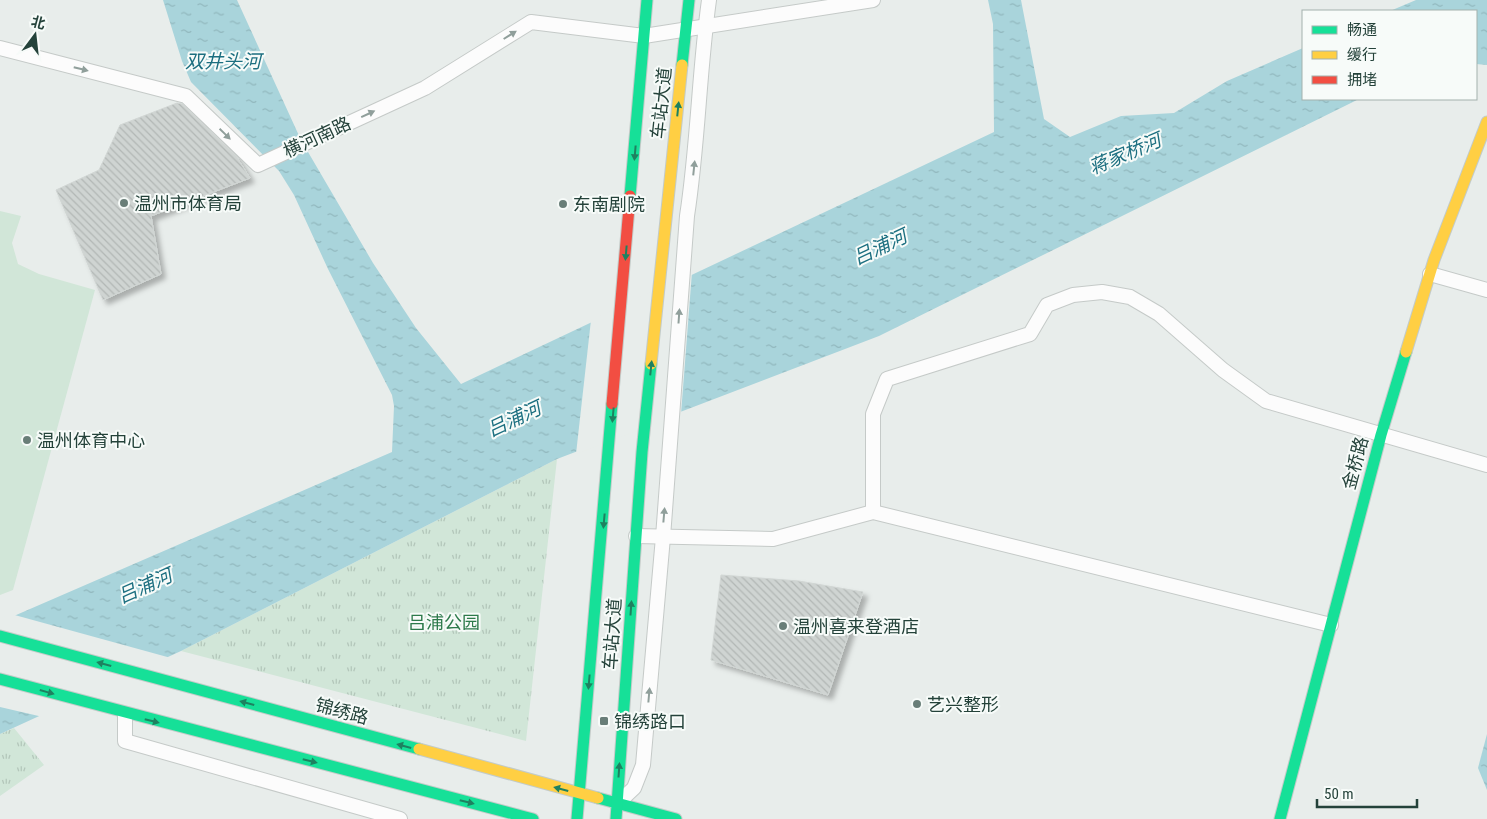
<svg xmlns="http://www.w3.org/2000/svg" width="1487" height="819" viewBox="0 0 1487 819" font-family="'Roboto Condensed','Noto Sans SC',sans-serif">
<style>
.park{fill:url(#park-tufts)}
.garden{fill:#d1e6d8}
.water{fill:url(#water-ripples)}
.pier{fill:#e8edeb}
.building{fill:url(#building-back-hatch);stroke:#d1d6d4;filter:url(#shadow)}
.lines{fill:none;stroke-linecap:round;stroke-linejoin:round}
.street-casing{stroke:#c5cac8;stroke-width:16}
.fast-casing{stroke:#c3cbc8;stroke-width:13}
.slow-casing{stroke:#c3cbc8;stroke-width:13}
.jam-casing{stroke:#c3cbc8;stroke-width:13}
.street{stroke:#fcfcfc;stroke-width:14}
.fast{stroke:#16e098;stroke-width:11}
.slow{stroke:#ffcf43;stroke-width:11}
.jam{stroke:#f24e42;stroke-width:11}
.oneway{fill:#909f9b}
.oneway2{fill:#1e8160}
.poi-dot{fill:#697e78;stroke:#f7fbf9;stroke-width:2}
.labels{text-anchor:middle;dominant-baseline:central;stroke-width:4;stroke-linejoin:round;paint-order:stroke}
.street-label{font-size:18px;fill:#24423a;stroke:#f7fbf9}
.poi-label{font-size:18px;fill:#24423a;stroke:#f7fbf9;text-anchor:start}
.park-label{font-size:18px;fill:#2d7a4b;stroke:#f7fbf9}
.water-label{font-size:19px;font-style:italic;fill:#1c6f80;stroke:#f7fbf9}
</style>
<defs>
<pattern id="park-tufts" width="24" height="20" patternUnits="userSpaceOnUse" patternTransform="scale(1.25)"><rect width="24" height="20" fill="#d1e6d8"/><path d="M3 7l-1-3M5 7V3M7 7l1-3M15 17l-1-3M17 17v-4M19 17l1-3" fill="none" stroke="#b3c6ba"/></pattern>
<pattern id="water-ripples" width="26" height="14" patternUnits="userSpaceOnUse" patternTransform="scale(1.25)"><rect width="26" height="14" fill="#a9d4db"/><path d="M2 4q2-2 4 0t4 0M15 11q2-2 4 0t4 0" fill="none" stroke="#91b7bd"/></pattern>
<pattern id="building-back-hatch" width="6" height="6" patternUnits="userSpaceOnUse" patternTransform="scale(1.25)"><rect width="6" height="6" fill="#cfd4d2"/><path d="M-1 5l2 2M0 0l6 6M5-1l2 2" fill="none" stroke="#b2b7b5"/></pattern>
<filter id="shadow"><feDropShadow dx="4.5" dy="4.5" stdDeviation="2.5" flood-color="#0004"/></filter>
</defs>
<rect width="100%" height="100%" fill="#e8edeb"/>
<!-- park -->
<g class="park">
<path d="M557,459L526,741L181,651Z"/>
<path d="M14,728L44,765L0,796V734Z"/>
</g>
<!-- garden -->
<path class="garden" d="M0,211L21,216L12,243L18,264L39,274L95,290L13,590L0,595Z"/>
<!-- water -->
<g class="water">
<path d="M163,0H237L301,140L373,263L416,328L461,384L994,132L993,24L988,0H1021L1044,119L1070,137L1121,116L1174,113L1227,81L1303,48V99H1359L879,336L557,459L181,651L0,734V622L392,452L394,406L392,395L328,269L294,195L279,171L191,82L182,61Z"/>
<path d="M1416,0H1487V65L1476,64V11H1390Z"/>
<path d="M1487,734V790L1478,768Z"/>
</g>
<!-- pier -->
<g class="pier">
<path d="M692,272L681,414L576,454L591,320Z"/>
<path d="M11,614L171,658L43,717L0,707V619Z"/>
</g>
<!-- building -->
<g class="building">
<path d="M177,103L182,104L236,156L250,178L151,216L161,274L103,300L56,190L99,170L120,125Z"/>
<path d="M721,575L799,581L863,592L828,695L711,660Z"/>
</g>
<g class="lines">
<!-- street casing -->
<g class="street-casing">
<g id="street">
<path d="M0,48L186,96L258,165L425,88L531,22L644,36L873,0"/>
<path d="M1430,274L1487,290"/>
<path d="M873,512V414L887,379L1030,334L1047,305L1073,295L1102,292L1130,297L1159,314L1223,370L1266,401L1487,465"/>
<path d="M636,536L773,539L873,512L1331,625"/>
<path d="M125,714V741L400,819"/>
<path d="M617,804L634,788L643,765L663,537L687,216C698,145 699,72 709,0"/>
</g>
</g>
<!-- fast casing -->
<g class="fast-casing">
<g id="fast">
<path d="M682,65L689,0"/>
<path d="M630,196L647,0"/>
<path d="M0,636L419,749"/>
<path d="M0,679L533,819"/>
<path d="M598,798L676,819"/>
<path d="M577,819L612,404"/>
<path d="M616,819L642,452L651,364"/>
<path d="M1280,819L1381,435L1406,352"/>
</g>
</g>
<!-- slow casing -->
<g class="slow-casing">
<g id="slow">
<path d="M1406,352L1434,260L1487,122"/>
<path d="M651,364L682,65"/>
<path d="M419,749L598,798"/>
</g>
</g>
<!-- jam casing -->
<g class="jam-casing">
<path id="jam" d="M612,404L630,196"/>
</g>
<!-- street -->
<use href="#street" class="street"/>
<!-- fast -->
<use href="#fast" class="fast"/>
<!-- slow -->
<use href="#slow" class="slow"/>
<!-- jam -->
<use href="#jam" class="jam"/>
</g>
<!-- one-way arrows -->
<defs><path id="oneway-solid" d="M-6-.8H1V-3.2L6.5 0L1 3.2V.8H-6Z" transform="scale(1.25)"/></defs>
<g class="oneway">
<use href="#oneway-solid" transform="translate(510 35) rotate(-32)"/>
<use href="#oneway-solid" transform="translate(81 69) rotate(14)"/>
<use href="#oneway-solid" transform="translate(368 114) rotate(-25)"/>
<use href="#oneway-solid" transform="translate(225 134) rotate(44)"/>
<use href="#oneway-solid" transform="translate(694 168) rotate(-84)"/>
<use href="#oneway-solid" transform="translate(679 316) rotate(-86)"/>
<use href="#oneway-solid" transform="translate(664 515) rotate(-85)"/>
<use href="#oneway-solid" transform="translate(649 695) rotate(-85)"/>
</g>
<g class="oneway2">
<use href="#oneway-solid" transform="translate(678 109) rotate(-84)"/>
<use href="#oneway-solid" transform="translate(635 153) rotate(95)"/>
<use href="#oneway-solid" transform="translate(626 253) rotate(95)"/>
<use href="#oneway-solid" transform="translate(651 368) rotate(-84)"/>
<use href="#oneway-solid" transform="translate(613 415) rotate(95)"/>
<use href="#oneway-solid" transform="translate(604 521) rotate(95)"/>
<use href="#oneway-solid" transform="translate(631 608) rotate(-86)"/>
<use href="#oneway-solid" transform="translate(104 664) rotate(-165)"/>
<use href="#oneway-solid" transform="translate(589 682) rotate(95)"/>
<use href="#oneway-solid" transform="translate(47 692) rotate(16)"/>
<use href="#oneway-solid" transform="translate(247 703) rotate(-165)"/>
<use href="#oneway-solid" transform="translate(152 721) rotate(14)"/>
<use href="#oneway-solid" transform="translate(404 746) rotate(-165)"/>
<use href="#oneway-solid" transform="translate(310 761) rotate(14)"/>
<use href="#oneway-solid" transform="translate(619 770) rotate(-86)"/>
<use href="#oneway-solid" transform="translate(561 789) rotate(-165)"/>
<use href="#oneway-solid" transform="translate(467 802) rotate(14)"/>
</g>
<!-- markers -->
<g class="poi-dot">
<circle cx="124" cy="203" r="5"/>
<circle cx="563" cy="204" r="5"/>
<circle cx="27" cy="440" r="5"/>
<circle cx="783" cy="626" r="5"/>
<circle cx="917" cy="704" r="5"/>
<rect x="599" y="716" width="10" height="10" rx="2.5"/>
</g>
<g class="labels">
<!-- street labels -->
<g class="street-label">
<text transform="translate(661 103) rotate(-84)">车站大道</text>
<text transform="translate(317 137) rotate(-25)">横河南路</text>
<text transform="translate(1355 463) rotate(-75)">金桥路</text>
<text transform="translate(612 634) rotate(-86)">车站大道</text>
<text transform="translate(342 711) rotate(15)">锦绣路</text>
</g>
<!-- poi labels -->
<g class="poi-label">
<text x="134" y="203">温州市体育局</text>
<text x="573" y="204">东南剧院</text>
<text x="37" y="440">温州体育中心</text>
<text x="793" y="626">温州喜来登酒店</text>
<text x="927" y="704">艺兴整形</text>
<text x="614" y="721">锦绣路口</text>
</g>
<!-- park labels -->
<g class="park-label">
<text x="444" y="622">吕浦公园</text>
</g>
<!-- water labels -->
<g class="water-label">
<text x="223" y="61">双井头河</text>
<text transform="translate(1125 154) rotate(-23)">蒋家桥河</text>
<text transform="translate(880 247) rotate(-25)">吕浦河</text>
<text transform="translate(514 419) rotate(-25)">吕浦河</text>
<text transform="translate(145 586) rotate(-24)">吕浦河</text>
</g>
</g>
<!-- legend -->
<rect x="1302" y="10" width="175" height="90" fill="#f7fbf9" stroke="#a3b1ad"/>
<rect x="1312" y="26" width="25" height="8" fill="#16e098" stroke="#a3b1ad"/>
<text x="1347" y="35" font-size="15" fill="#24423a">畅通</text>
<rect x="1312" y="51" width="25" height="8" fill="#ffcf43" stroke="#a3b1ad"/>
<text x="1347" y="60" font-size="15" fill="#24423a">缓行</text>
<rect x="1312" y="76" width="25" height="8" fill="#f24e42" stroke="#a3b1ad"/>
<text x="1347" y="85" font-size="15" fill="#24423a">拥堵</text>
<!-- north arrow -->
<g transform="translate(35 35) rotate(15)" stroke="#f7fbf9" stroke-width="4" paint-order="stroke">
<path d="M0-4L9 19L0 12L-9 19Z" fill="#24423a"/>
<text y="-8" font-size="14" font-weight="bold" text-anchor="middle" fill="#24423a">北</text>
</g>
<!-- scale -->
<path d="M1317 799v8h100v-8" fill="none" stroke="#24423a" stroke-width="2.5"/>
<text x="1324" y="799" font-size="15" fill="#24423a" stroke="#f7fbf9" stroke-width="4" paint-order="stroke">50 m</text>
</svg>
